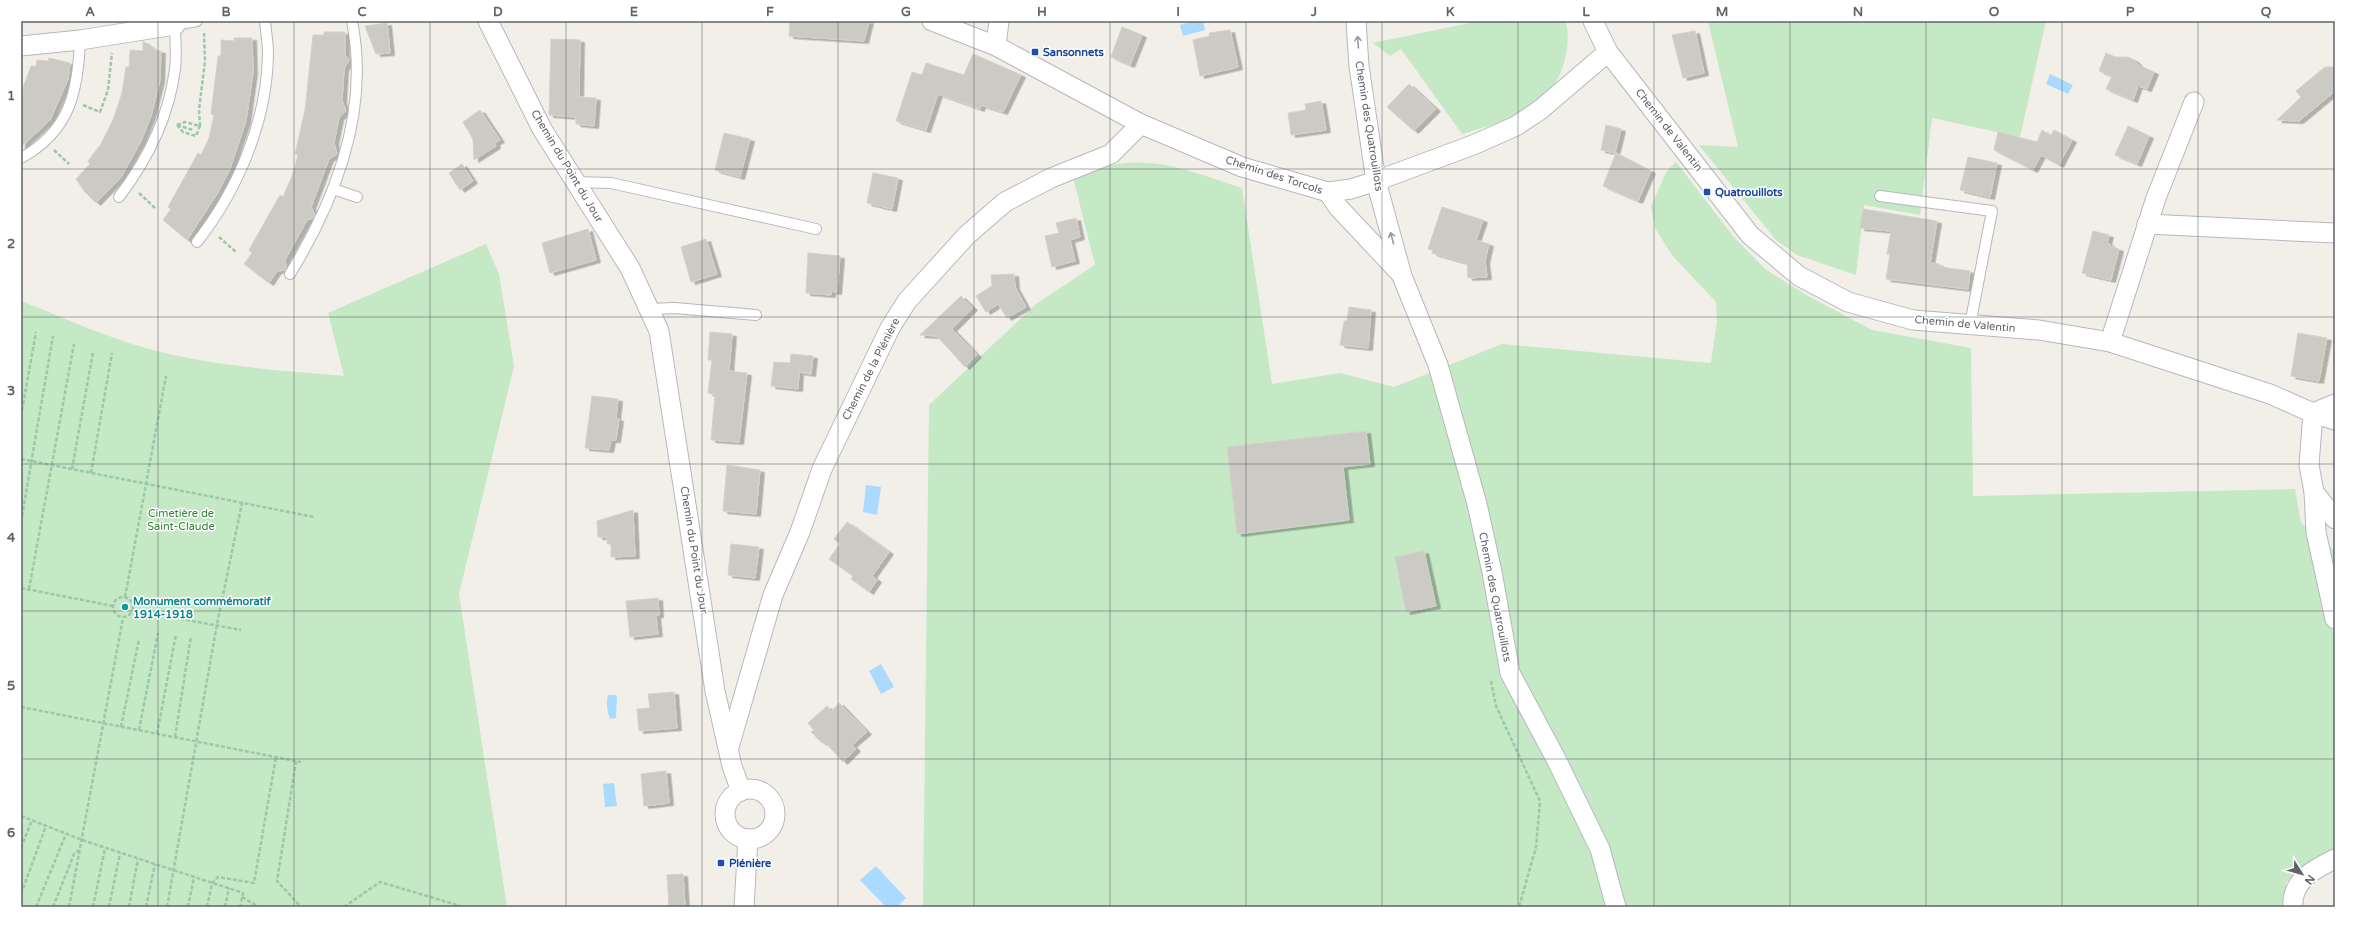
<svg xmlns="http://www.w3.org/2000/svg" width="2356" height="928" viewBox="0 0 2356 928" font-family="'Varela Round',sans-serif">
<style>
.green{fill:#c5e8c5}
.water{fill:#aadaff}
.building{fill:#cccac5;stroke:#d6d1c6;filter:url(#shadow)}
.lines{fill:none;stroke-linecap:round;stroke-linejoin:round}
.lane-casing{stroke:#b5b8bc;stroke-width:12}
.street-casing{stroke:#b5b8bc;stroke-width:21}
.path{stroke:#9cc7a9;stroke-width:2.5;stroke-dasharray:4 2;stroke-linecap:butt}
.lane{stroke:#fff;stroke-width:10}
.street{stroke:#fff;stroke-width:19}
.oneway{stroke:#979a9d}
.grid{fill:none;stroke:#5f6368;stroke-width:1;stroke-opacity:0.55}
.transit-dot{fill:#1a4fb4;stroke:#fff;stroke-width:1.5}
.culture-dot{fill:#0f9aa8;stroke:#fff;stroke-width:1.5}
.labels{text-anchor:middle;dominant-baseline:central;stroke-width:3;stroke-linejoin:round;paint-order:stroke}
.transit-label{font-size:11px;font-weight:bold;fill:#164399;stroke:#fff;text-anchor:start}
.street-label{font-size:11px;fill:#5f6368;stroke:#fff}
.park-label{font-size:11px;fill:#348238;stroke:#fff}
.culture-label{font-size:11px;font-weight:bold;fill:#0d838f;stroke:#fff;text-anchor:start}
.neatline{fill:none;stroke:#5f6368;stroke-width:1.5}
.grid-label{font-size:13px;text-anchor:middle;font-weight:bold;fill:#5f6368}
</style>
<defs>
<filter id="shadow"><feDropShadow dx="4.5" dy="2.5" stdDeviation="0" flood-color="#0004"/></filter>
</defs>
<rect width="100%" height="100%" fill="#f1efe8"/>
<!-- green -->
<g class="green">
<path d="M1479,21H1566C1569,36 1568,48 1564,63C1550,111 1504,121 1462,134L1401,49L1390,56L1373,43Z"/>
<path d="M1708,21H2046L2020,137L1932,118L1920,215L1864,205L1856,275L1797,255L1776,240L1699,145L1738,147Z"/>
<path d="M1676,162L1733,236L1765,269L1806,295L1872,330L1971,348L1973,496L2295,489L2301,523L2335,551V853L2286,882V907H923L929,405L1036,304L1095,265L1073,177C1088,173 1104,166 1120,164C1161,157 1204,176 1242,188L1272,384L1340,373L1394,387L1502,344L1711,363L1717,321L1716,302L1672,255L1655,228L1651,206L1667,171Z"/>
<path d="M486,244L499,274L514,366L459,594L507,907H21V301C57,315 92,331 129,343C198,365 272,370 344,376L328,313Z"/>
</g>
<!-- water -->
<g class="water">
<path d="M1194,21H1203L1205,30L1183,36L1180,25Z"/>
<path d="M2050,74L2073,85L2068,94L2046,84Z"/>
<path d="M866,485L881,487L877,515L863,512Z"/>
<path d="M881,664L894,687L881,694L869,671Z"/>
<path d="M608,695H615L617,697L616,718L610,719C607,711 606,703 608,695Z"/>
<path d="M614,783L617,806L605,807L603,784Z"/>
<path d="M876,866L906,898L897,907H886L860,880Z"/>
</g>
<!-- building -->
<g class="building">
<path d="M790,21H869L864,41L789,36Z"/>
<path d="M387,23L390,53L376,54L365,26Z"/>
<path d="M1122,27L1142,35L1130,65L1111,57Z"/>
<path d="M1230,30L1238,67L1200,76L1193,40L1210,36L1209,33Z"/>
<path d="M1695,31L1704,73L1683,78L1672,35Z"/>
<path d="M324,32H345V55L349,60L344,69L342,101L346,111L339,118L334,143L337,154L329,159L311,207L315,215L313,218L307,220L285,260L286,267L285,270L277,271L269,283L244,264L252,253L249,250L280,195L283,197L292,176L298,155L295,154L305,110L313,35H324Z"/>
<path d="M234,38H252L253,72L246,121L230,169L217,194L187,240L163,220L171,209L168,207L198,153L201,155L209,138L214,115L211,114L218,56H221V40L234,41Z"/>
<path d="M551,39L580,40L579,97L596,98L594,126L576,124V117L549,115Z"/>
<path d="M143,41L155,50L161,51L160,80L151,116L141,141L121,177L96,203L84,191L76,179L90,164L88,161L101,144L113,120L122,93L126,67H129L130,50L143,51Z"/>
<path d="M2106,53L2115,57H2128L2134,60L2140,66L2154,72L2147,89L2138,86L2133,100L2106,89L2112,76L2099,71Z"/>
<path d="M973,54L1021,75L1003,112L981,105L980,109L938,94L926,130L896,121L912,72L922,75L926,63L964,75Z"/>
<path d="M49,58L70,63L68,79L50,120L21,147V93L31,66H36L37,60L48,61Z"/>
<path d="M2325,67H2335V91L2299,121L2277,120L2301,97L2296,91Z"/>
<path d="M1409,84L1436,109L1414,131L1387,107Z"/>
<path d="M1321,101L1326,130L1291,135L1288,113L1306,110L1305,104Z"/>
<path d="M480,110L500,140L495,143L496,146L474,160L473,139L463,122Z"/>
<path d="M1606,125L1621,129L1615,153L1601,150Z"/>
<path d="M2128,126L2149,136L2137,164L2115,155Z"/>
<path d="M2042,130L2051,136L2054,130L2072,140L2059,165L2041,155L2033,170L1994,150L1998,132L2037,142Z"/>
<path d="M724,133L750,139L740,177L715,170Z"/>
<path d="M1616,153L1651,171L1638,201L1603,186Z"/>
<path d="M1968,157L1997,163L1990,197L1960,190Z"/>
<path d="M462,164L473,181L460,190L449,173Z"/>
<path d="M873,173L898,178L892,209L867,203Z"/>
<path d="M1442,207L1483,220L1476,240L1489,244L1485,261L1487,277L1468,278L1467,263L1432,253L1433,250L1428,249Z"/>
<path d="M1863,209L1937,221L1930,263L1939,264L1940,267L1970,271L1968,289L1886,279L1890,254H1887L1891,231L1860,228Z"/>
<path d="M1076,218L1080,237L1070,240L1075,261L1052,267L1045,236L1059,233L1056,223Z"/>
<path d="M588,229L596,260L550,273L542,243Z"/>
<path d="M2093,231L2109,235L2107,243L2110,244L2109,246L2119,249L2111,280L2082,273Z"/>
<path d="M706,239L717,274L691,282L681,247Z"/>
<path d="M808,253L840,256L837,292L831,291V295L806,293Z"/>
<path d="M1014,274L1015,287L1026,307L1007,318L998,304L986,312L976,296L992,286L991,275Z"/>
<path d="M961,296L973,308L952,329L977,355L965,367L937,336L920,335Z"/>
<path d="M1349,307L1371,310L1368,348L1340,345L1344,321H1347Z"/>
<path d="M710,332L732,334L729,371L747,373L739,442L711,440L715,394L708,393L712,360H708Z"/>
<path d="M2298,333L2327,338L2319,381L2291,376Z"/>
<path d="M791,354L813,356L811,374L799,372L798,389L771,386L774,362L790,363Z"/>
<path d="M592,396L618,399L616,418L619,419L616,440H611L609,450L585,448Z"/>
<path d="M1366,431L1370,464L1343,467L1349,520L1237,534L1227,447Z"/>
<path d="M727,465L760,470L756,514L723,511Z"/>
<path d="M633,510L635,556L611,557V544H607V537H598L597,521Z"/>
<path d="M847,522L889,552L872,576L877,580L869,592L851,579L853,576L829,559L840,544L834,539Z"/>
<path d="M731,544L759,547L755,578L728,575Z"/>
<path d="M1424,551L1436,606L1406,612L1395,557Z"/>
<path d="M658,598L659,615L656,616L658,634L630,637L626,601Z"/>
<path d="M674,692L677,728L639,731L637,709L650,708L648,694Z"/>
<path d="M839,703L867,732L852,745L856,749L843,762L824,741L822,743L811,732L814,730L808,723L827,706L832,711Z"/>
<path d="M666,771L669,803L644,806L641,774Z"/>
<path d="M683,874L685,907H669L667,875Z"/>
</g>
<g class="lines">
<!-- lane casing -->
<g class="lane-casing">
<g id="lane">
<path d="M21,158C70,131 78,92 80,40"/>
<path d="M575,182L611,183L816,229"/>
<path d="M333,189L357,197"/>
<path d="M1880,196L1992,211L1970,325"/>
<path d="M119,197C148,159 169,117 175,69C177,55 175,39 175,25L197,21"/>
<path d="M197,242C238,190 267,121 268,54C268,43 266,32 265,21"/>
<path d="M290,274C336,199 370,111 352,21"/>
<path d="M649,309L675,308L756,315"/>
</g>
</g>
<!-- street casing -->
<g class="street-casing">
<g id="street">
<path d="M488,21L542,129L630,268L659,331L715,691L732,766L741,791"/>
<path d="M932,21L996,46L1141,124L1242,167L1328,192L1351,189L1376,181L1473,145L1516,126L1540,110L1608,52"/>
<path d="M1356,21L1359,66L1376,181L1402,276L1438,365L1477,504L1492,572L1510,673L1556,759L1600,849L1616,907"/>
<path d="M1593,21L1608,52L1750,235L1799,276L1848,302L1913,320L2039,330L2110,342L2270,394L2313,413L2335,404"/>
<path d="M21,46L80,40L175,25L176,21"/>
<path d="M996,46L999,21"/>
<path d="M1328,192L1338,207L1400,273"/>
<path d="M2147,224L2335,233"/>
<path d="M2110,342L2156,198L2194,102"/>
<path d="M2335,420L2313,413L2309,465L2314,492L2316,532L2335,619"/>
<path d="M2314,492L2335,519"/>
<path d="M729,747L773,595L800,532L822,469L890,328L907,301L967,235L1005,202L1051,178L1111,154L1141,124"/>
<circle cx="750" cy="814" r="25"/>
<path d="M744,907L748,839"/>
<path d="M2293,907C2291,881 2314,869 2335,859"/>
</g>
</g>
<!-- path -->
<g class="path">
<path d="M83,105L100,112L108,90L112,53"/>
<path d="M177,125L185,122L200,126L199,110L205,61L204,33"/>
<path d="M177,125L183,132L196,136L200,126"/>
<path d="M177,125L193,130"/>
<path d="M54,150L69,164"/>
<path d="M139,193L155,208"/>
<path d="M219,237L236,252"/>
<path d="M21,416L36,332"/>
<path d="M21,459L314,517"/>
<path d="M72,469L93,352"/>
<path d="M91,473L112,353"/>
<path d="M21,522L53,336"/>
<path d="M21,588L113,606"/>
<path d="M29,589L74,344"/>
<circle cx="123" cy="607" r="10"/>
<path d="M125,597L166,376"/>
<path d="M133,610L241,630"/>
<path d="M1491,681L1496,706L1540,801L1536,847L1519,907"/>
<path d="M21,707L301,762"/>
<path d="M121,727L139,639"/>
<path d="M139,730L158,633"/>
<path d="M157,734L176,634"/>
<path d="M175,737L191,636"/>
<path d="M296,761L277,881L301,907"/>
<path d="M21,816L85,841L243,893L240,907"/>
<path d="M21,848L32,820"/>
<path d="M21,894L46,826"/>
<path d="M242,897L259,907"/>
<path d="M36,907L66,834"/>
<path d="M53,907L74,854L79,850"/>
<path d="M69,907L123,618"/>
<path d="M93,907L105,848"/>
<path d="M109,907L120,853"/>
<path d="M129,907L138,859"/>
<path d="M146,907L155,864"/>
<path d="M167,907L217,624L242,503"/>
<path d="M188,907L194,877"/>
<path d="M207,907L212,883L218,877L254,883L276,757"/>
<path d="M225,907L229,888"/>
<path d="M344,907L380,882L464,907"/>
</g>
<!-- lane -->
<use href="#lane" class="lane"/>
<!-- street -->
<use href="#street" class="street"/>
</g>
<!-- one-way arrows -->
<defs><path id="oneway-shaft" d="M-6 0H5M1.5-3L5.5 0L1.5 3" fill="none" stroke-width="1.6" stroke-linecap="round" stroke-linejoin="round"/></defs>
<g class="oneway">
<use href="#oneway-shaft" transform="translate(1358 42) rotate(-94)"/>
<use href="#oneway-shaft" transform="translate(1392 238) rotate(-105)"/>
</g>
<!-- grid -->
<path class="grid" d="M158,21V907M294,21V907M430,21V907M566,21V907M702,21V907M838,21V907M974,21V907M1110,21V907M1246,21V907M1382,21V907M1518,21V907M1654,21V907M1790,21V907M1926,21V907M2062,21V907M2198,21V907M21,169H2335M21,317H2335M21,464H2335M21,611H2335M21,759H2335"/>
<!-- markers -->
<g class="transit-dot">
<rect x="1031" y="48" width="8" height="8" rx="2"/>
<rect x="1703" y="188" width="8" height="8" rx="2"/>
<rect x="717" y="859" width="8" height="8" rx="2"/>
</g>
<circle class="culture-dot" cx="125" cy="607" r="4"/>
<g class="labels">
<!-- transit labels -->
<g class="transit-label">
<text x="1043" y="52">Sansonnets</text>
<text x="1715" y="192">Quatrouillots</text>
<text x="729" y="863">Plénière</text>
</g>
<!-- street labels -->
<g class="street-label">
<text transform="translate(1369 126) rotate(81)">Chemin des Quatrouillots</text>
<text transform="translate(1669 130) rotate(52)">Chemin de Valentin</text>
<text transform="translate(567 166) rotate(59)">Chemin du Point du Jour</text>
<text transform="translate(1274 175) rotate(18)">Chemin des Torcols</text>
<text transform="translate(1965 324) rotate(5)">Chemin de Valentin</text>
<text transform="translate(871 369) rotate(-63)">Chemin de la Plénière</text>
<text transform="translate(694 550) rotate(81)">Chemin du Point du Jour</text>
<text transform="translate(1495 597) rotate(79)">Chemin des Quatrouillots</text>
</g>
<!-- park labels -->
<g class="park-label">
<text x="181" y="513">Cimetière de<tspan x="181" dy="13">Saint-Claude</tspan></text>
</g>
<!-- culture labels -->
<g class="culture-label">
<text x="133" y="601">Monument commémoratif<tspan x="133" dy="13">1914-1918</tspan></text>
</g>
</g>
<!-- border -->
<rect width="2356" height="928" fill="none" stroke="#ffffff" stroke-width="44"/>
<!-- north arrow -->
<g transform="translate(2302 874) rotate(127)" stroke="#ffffff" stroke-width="3" paint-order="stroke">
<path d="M0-3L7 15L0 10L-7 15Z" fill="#5f6368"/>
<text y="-6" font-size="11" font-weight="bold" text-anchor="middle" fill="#5f6368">N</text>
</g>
<rect x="22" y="22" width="2312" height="884" class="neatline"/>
<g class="grid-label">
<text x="90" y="16">A</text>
<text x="226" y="16">B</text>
<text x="362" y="16">C</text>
<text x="498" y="16">D</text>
<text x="634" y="16">E</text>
<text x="770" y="16">F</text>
<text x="906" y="16">G</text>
<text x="1042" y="16">H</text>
<text x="1178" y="16">I</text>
<text x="1314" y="16">J</text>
<text x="1450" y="16">K</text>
<text x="1586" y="16">L</text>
<text x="1722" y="16">M</text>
<text x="1858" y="16">N</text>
<text x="1994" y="16">O</text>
<text x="2130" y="16">P</text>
<text x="2266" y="16">Q</text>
<text x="11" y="100">1</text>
<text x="11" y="248">2</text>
<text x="11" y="395">3</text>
<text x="11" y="542">4</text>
<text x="11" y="690">5</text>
<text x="11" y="837">6</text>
</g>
</svg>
